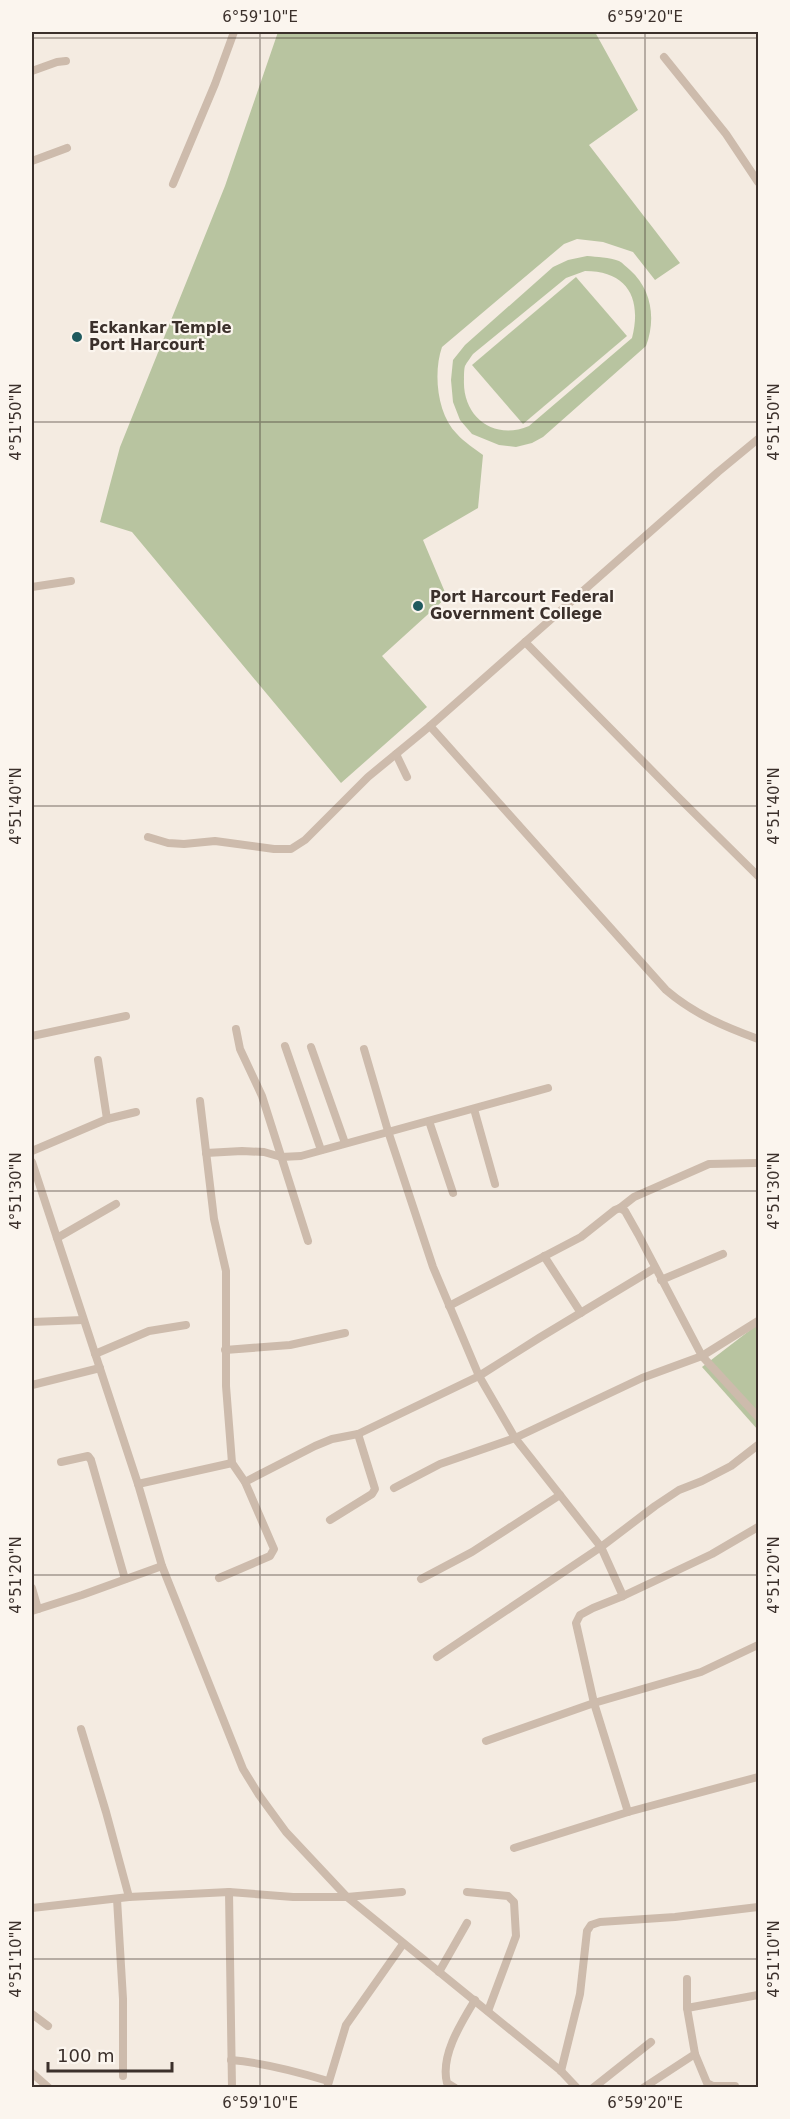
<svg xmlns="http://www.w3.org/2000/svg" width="790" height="2119" viewBox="0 0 790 2119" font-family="'DejaVu Sans',sans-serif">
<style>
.green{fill:#b8c4a0;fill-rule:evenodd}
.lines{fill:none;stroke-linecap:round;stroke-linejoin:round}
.street{stroke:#cdbbac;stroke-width:8}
.ticks{fill:none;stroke:#3b302b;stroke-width:1.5;stroke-opacity:0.45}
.poi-dot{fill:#1f5a5e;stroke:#fbf5ee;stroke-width:2}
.labels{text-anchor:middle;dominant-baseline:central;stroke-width:4.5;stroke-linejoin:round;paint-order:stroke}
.poi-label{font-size:15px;font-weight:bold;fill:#3b302b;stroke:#fbf5ee;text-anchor:start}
.neatline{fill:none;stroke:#3b302b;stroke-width:2}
.ticks-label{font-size:15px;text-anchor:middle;fill:#3b302b}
</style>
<rect width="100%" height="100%" fill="#f4ebe1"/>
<!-- green -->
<g class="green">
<path d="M278,32H595L638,110L589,145L680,263L655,280L633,252L603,242L577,239L564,244L442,347C433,373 437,414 457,434C464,442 474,448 483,455L478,508L423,540L447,597L382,656L427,707L341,783L132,532L100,522L120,447L225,186Z"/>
<path d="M587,256C597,257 609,257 619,261C623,263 626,267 630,270C652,290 656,319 646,346L543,437L532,443L516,447L499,445L472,434L460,420L453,402L451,380L453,360L465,345L553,267L568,260ZM585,271C628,271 642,299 632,338L529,426C494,441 462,417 464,379C464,375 464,369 465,366C467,362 471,357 473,354L566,278Z"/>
<path d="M576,277L627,336L523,424L472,365Z"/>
<path d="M758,1324V1430L702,1367Z"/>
</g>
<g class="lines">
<!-- street -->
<g class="street">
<path d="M664,57L726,134L758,182"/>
<path d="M32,71L57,62L66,61"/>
<path d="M32,161L67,148"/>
<path d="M173,184L215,84L234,32"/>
<path d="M32,587L71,581"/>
<path d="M525,642L676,795L758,876"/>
<path d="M430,726L666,990C694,1014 725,1027 758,1039"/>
<path d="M396,754L407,777"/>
<path d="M148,837L168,843L184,844L215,841L274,849H291L305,840L368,777L430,726L718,472L758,439"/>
<path d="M236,1029L240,1049L262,1096L308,1241"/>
<path d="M32,1036L126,1016"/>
<path d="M285,1046L321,1150"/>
<path d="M311,1047L345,1143"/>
<path d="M364,1049L388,1131L433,1267L479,1376L515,1438L601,1547L623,1596"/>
<path d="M98,1060L107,1119"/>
<path d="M200,1101L214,1219L226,1271V1386L232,1463L245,1482L274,1549L270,1556L219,1578"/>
<path d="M474,1109L495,1184"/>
<path d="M429,1121L453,1193"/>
<path d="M32,1151L107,1119L136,1112"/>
<path d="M206,1153L242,1151L264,1152L281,1157L301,1156L548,1088"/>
<path d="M32,1162L138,1484L162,1566L243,1769L259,1795L286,1832L347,1897L561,2071L577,2088"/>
<path d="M620,1208L634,1197L709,1164L756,1163"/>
<path d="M57,1238L116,1204"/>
<path d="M544,1256L581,1313"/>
<path d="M661,1280L723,1254"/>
<path d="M449,1306L581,1237L615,1210L620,1208L625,1211L638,1234L702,1356L758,1417"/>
<path d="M32,1322L83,1320"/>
<path d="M225,1350L290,1345L345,1333"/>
<path d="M95,1354L149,1331L186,1325"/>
<path d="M32,1385L100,1368"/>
<path d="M61,1462L88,1456L91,1460L125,1579"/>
<path d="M245,1482L315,1446L332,1439L358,1434L479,1376L539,1338L655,1268"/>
<path d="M138,1484L232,1463"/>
<path d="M394,1488L440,1464L515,1438L642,1378L702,1356L758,1321"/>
<path d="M330,1520L372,1494L375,1489L358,1434"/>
<path d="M421,1579L472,1552L560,1495"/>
<path d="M32,1588L38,1609"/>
<path d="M32,1611L82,1595L162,1566"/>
<path d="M437,1657L601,1547L655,1506L679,1490L702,1481L731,1466L758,1445"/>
<path d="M81,1729L106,1812L129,1897"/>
<path d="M486,1741L594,1703L701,1672L758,1645"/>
<path d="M628,1812L594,1703L576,1623L580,1615L593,1608L623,1596L712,1554L758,1527"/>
<path d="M514,1848L628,1812L758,1777"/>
<path d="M229,1892L232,2088"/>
<path d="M467,1892L508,1896L514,1902L516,1936L488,2011"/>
<path d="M117,1899L123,1999V2076"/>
<path d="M32,1908L129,1897L229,1892L293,1897H347L402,1892"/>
<path d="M439,1972L467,1923"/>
<path d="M687,2008L758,1995"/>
<path d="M32,2014L48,2026"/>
<path d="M695,2054L707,2083L713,2086H735"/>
<path d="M231,2060C265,2063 295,2071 328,2081"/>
<path d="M561,2071L580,1994L587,1931L591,1925L600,1922L675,1917L758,1907"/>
<path d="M32,2073L49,2088"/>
<path d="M327,2088L346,2025L403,1944"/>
<path d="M455,2088L447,2083C440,2056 461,2023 475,2000"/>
<path d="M593,2088L651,2042"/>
<path d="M643,2088L695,2054L687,2008V1979"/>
</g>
</g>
<!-- ticks -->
<path class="ticks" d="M260,32V2088M645,32V2088M32,38H758M32,422H758M32,806H758M32,1191H758M32,1575H758M32,1959H758"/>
<!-- markers -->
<g class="poi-dot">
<circle cx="77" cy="337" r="6"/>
<circle cx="418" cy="606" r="6"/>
</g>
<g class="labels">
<!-- poi labels -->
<g class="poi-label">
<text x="89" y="328">Eckankar Temple<tspan x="89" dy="17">Port Harcourt</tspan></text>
<text x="430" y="597">Port Harcourt Federal<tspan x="430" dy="17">Government College</tspan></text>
</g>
</g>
<!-- border -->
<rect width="790" height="2119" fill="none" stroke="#fbf5ee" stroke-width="66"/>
<!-- scale -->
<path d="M48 2062v9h124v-9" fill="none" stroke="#3b302b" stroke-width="3"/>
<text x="57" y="2062" font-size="18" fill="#3b302b" stroke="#fbf5ee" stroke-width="4.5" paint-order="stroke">100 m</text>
<rect x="33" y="33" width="724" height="2053" class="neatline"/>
<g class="ticks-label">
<text x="260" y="22">6°59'10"E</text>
<text x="645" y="22">6°59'20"E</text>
<text transform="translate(16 422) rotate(-90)" y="5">4°51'50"N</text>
<text transform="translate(774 422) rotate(-90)" y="5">4°51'50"N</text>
<text transform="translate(16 806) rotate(-90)" y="5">4°51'40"N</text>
<text transform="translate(774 806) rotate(-90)" y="5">4°51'40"N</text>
<text transform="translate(16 1191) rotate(-90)" y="5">4°51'30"N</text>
<text transform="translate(774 1191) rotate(-90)" y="5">4°51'30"N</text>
<text transform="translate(16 1575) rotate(-90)" y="5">4°51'20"N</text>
<text transform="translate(774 1575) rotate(-90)" y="5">4°51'20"N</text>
<text transform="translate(16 1959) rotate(-90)" y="5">4°51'10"N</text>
<text transform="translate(774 1959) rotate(-90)" y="5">4°51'10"N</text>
<text x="260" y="2108">6°59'10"E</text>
<text x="645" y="2108">6°59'20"E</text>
</g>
</svg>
